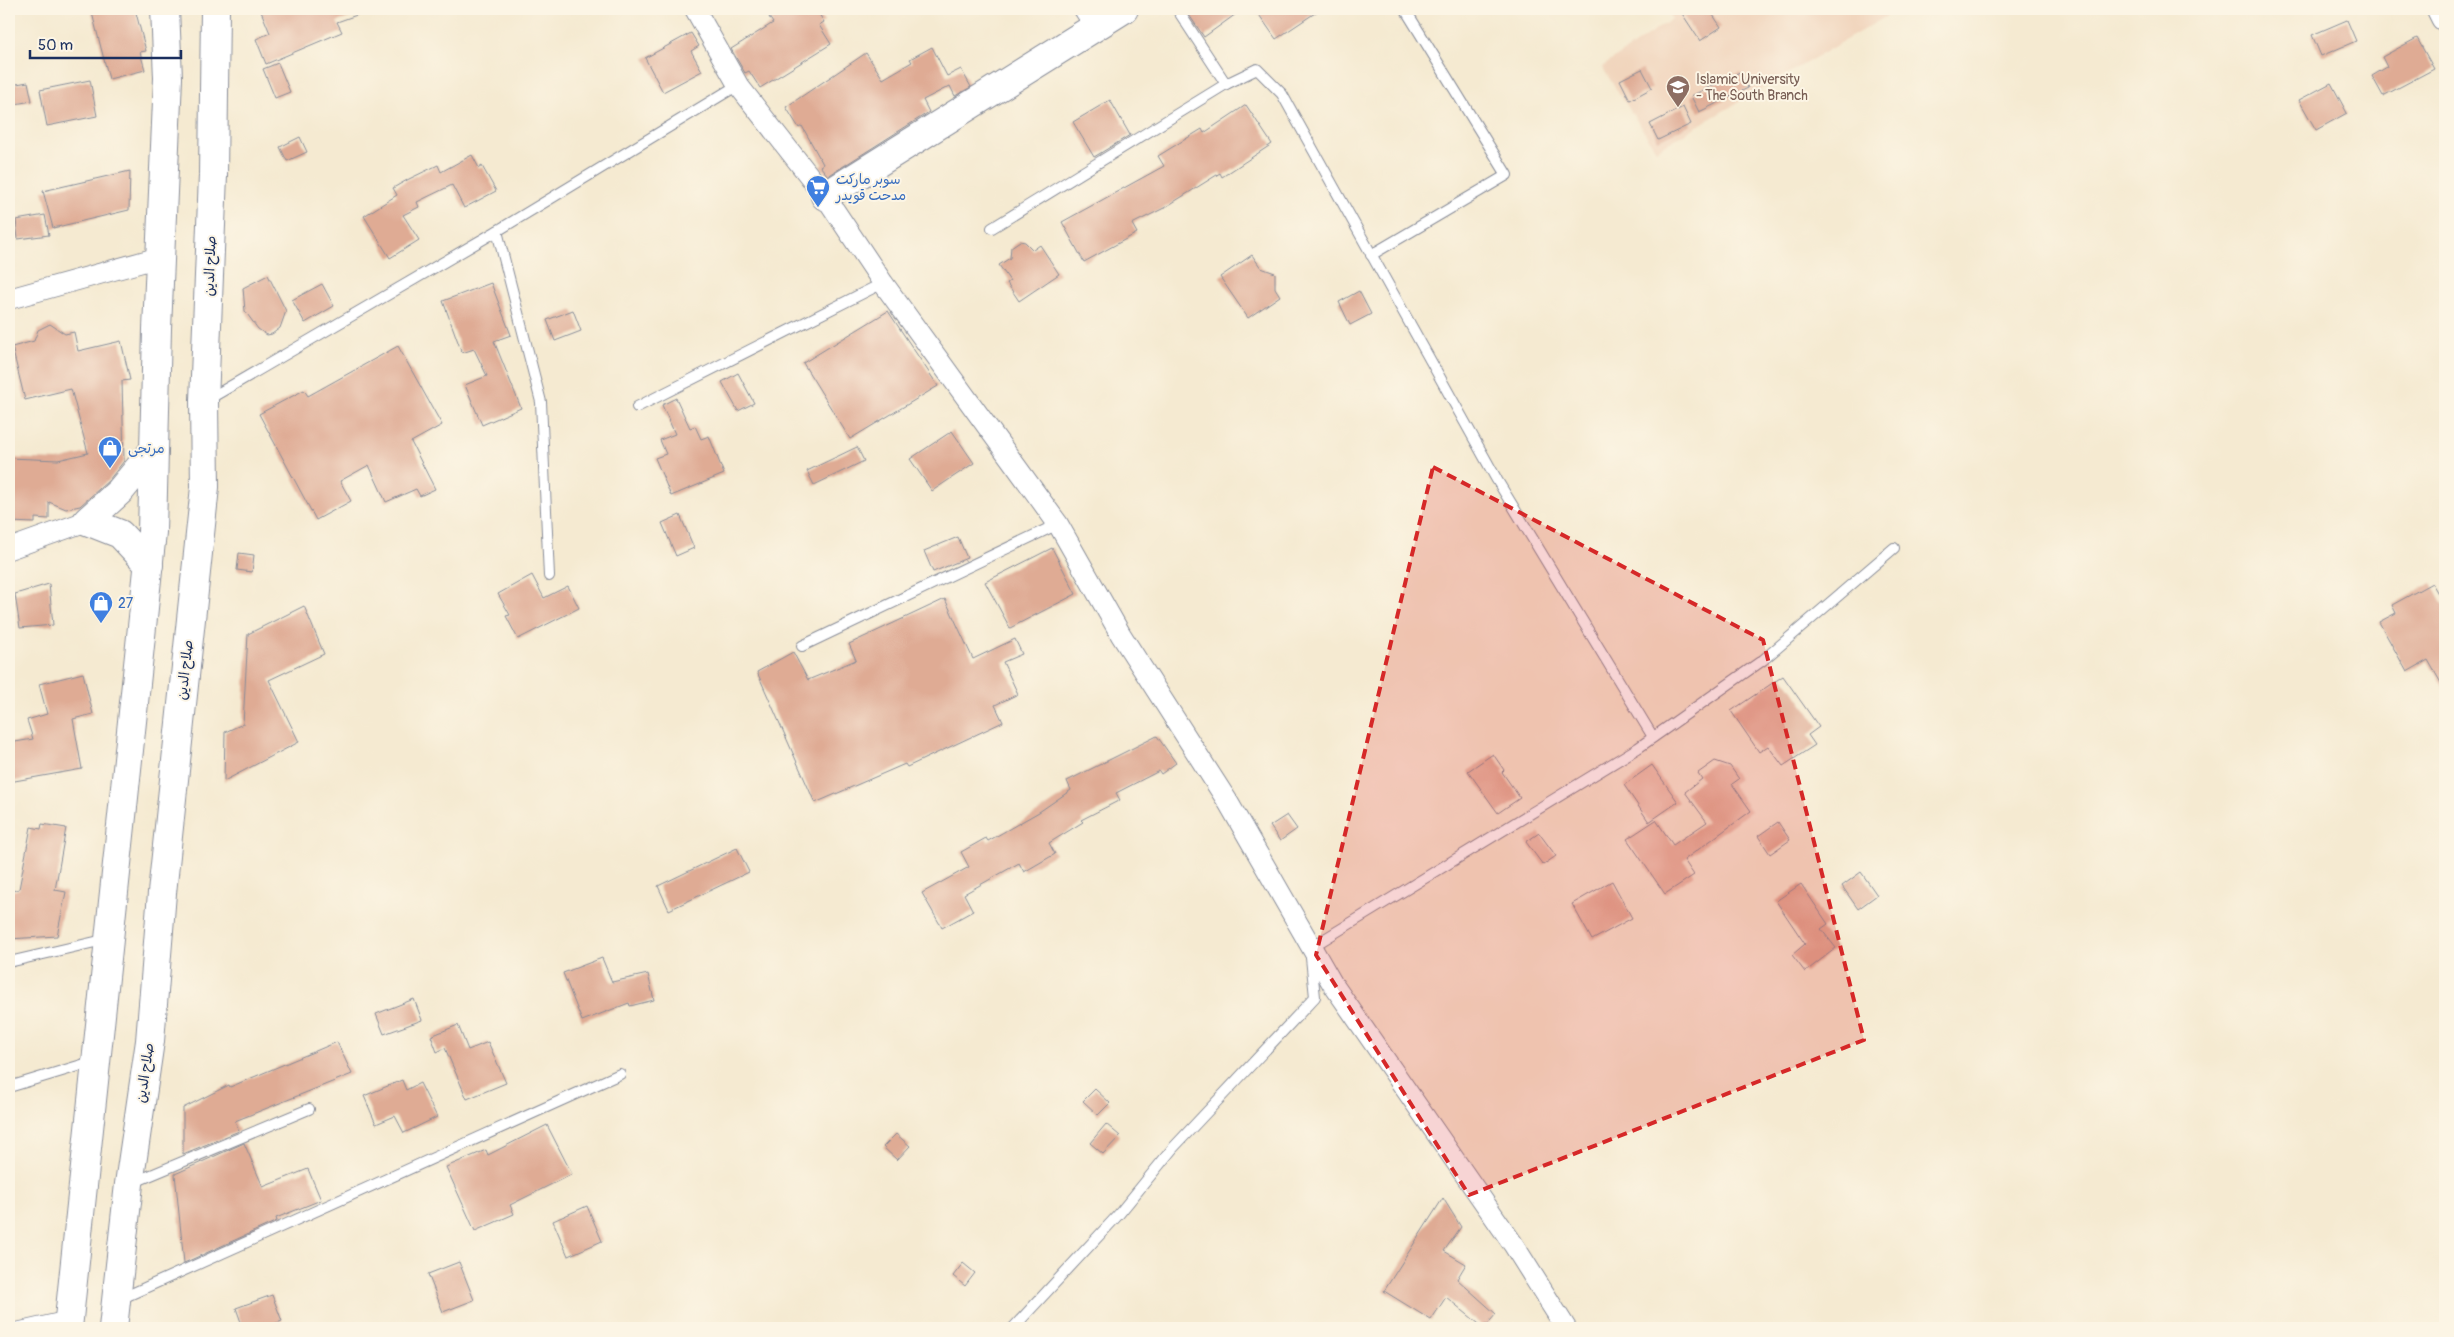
<svg xmlns="http://www.w3.org/2000/svg" width="2454" height="1337" viewBox="0 0 2454 1337" font-family="Pangolin,'Playpen Sans Arabic',sans-serif">
<style>
.built{fill:#f1d5bd}
.building{fill:#dfab94}
.lines{fill:none;stroke-linecap:round;stroke-linejoin:round}
.lane-casing{stroke:#888c98;stroke-width:12}
.street-casing{stroke:#888c98;stroke-width:22}
.secondary-casing{stroke:#888c98;stroke-width:30}
.highway-casing{stroke:#888c98;stroke-width:30}
.lane{stroke:#fff;stroke-width:10}
.street{stroke:#fff;stroke-width:20}
.secondary{stroke:#fff;stroke-width:28}
.highway{stroke:#fff;stroke-width:28}
.marked{fill:#d62828;fill-opacity:0.2;stroke:#d62828;stroke-width:4;stroke-dasharray:10 6;stroke-linejoin:round}
.labels{text-anchor:middle;dominant-baseline:central;stroke-width:4;stroke-linejoin:round;paint-order:stroke}
.education-label{font-size:14px;fill:#785e54;stroke:#fcf5e5;text-anchor:start}
.shop-label{font-size:14px;fill:#366cbe;stroke:#fcf5e5;text-anchor:start}
.street-label{font-size:14px;fill:#1b2f5e;stroke:#fcf5e5}
</style>
<rect width="100%" height="100%" fill="#fcf5e5"/>
<filter id="ink" filterUnits="userSpaceOnUse"><feTurbulence type="fractalNoise" baseFrequency=".02" numOctaves="2"/><feDisplacementMap in="SourceGraphic" scale="10" xChannelSelector="R" yChannelSelector="G"/><feConvolveMatrix kernelMatrix="1 2 1 2 8 2 1 2 1" color-interpolation-filters="sRGB"/></filter>
<filter id="wash" filterUnits="userSpaceOnUse"><feTurbulence type="fractalNoise" baseFrequency=".0096" numOctaves="4" result="noise"/><feDisplacementMap in="SourceGraphic" scale="20" xChannelSelector="R" yChannelSelector="G"/><feGaussianBlur stdDeviation="1.12" result="paint"/><feColorMatrix in="noise" values="0 0 0 0 0 0 0 0 0 0 0 0 0 0 0 0 0 1.4 0 .05"/><feComposite in="paint" operator="in"/></filter>
<g filter="url(#wash)">
<rect width="100%" height="100%" fill="#f5ead1"/>
<!-- built -->
<path class="built" d="M1668,9H1899L1656,150L1602,67L1672,19Z"/>
<g id="blocks">
<!-- building -->
<g class="building">
<path d="M91,9H135L146,51L140,52L145,70L109,79Z"/>
<path d="M260,9H367L368,11L337,22L342,32L266,64L256,39L270,33Z"/>
<path d="M783,9H816L824,22L819,25L831,44L760,88L749,71L745,73L731,49L773,23L769,17Z"/>
<path d="M1185,9H1243L1204,37Z"/>
<path d="M1255,9H1321L1276,39Z"/>
<path d="M1679,9H1709L1721,27L1700,41Z"/>
<path d="M2347,20L2356,41L2321,56L2312,35Z"/>
<path d="M691,33L699,46L691,51L702,71L663,92L645,58Z"/>
<path d="M2417,38L2434,69L2383,96L2372,76L2387,67L2382,57Z"/>
<path d="M932,47L947,76L961,69L971,87L955,96L950,86L923,100L929,112L828,176L820,166L823,164L802,126L799,128L786,107L866,53L883,79L912,62L910,59Z"/>
<path d="M278,63L290,92L275,98L263,69Z"/>
<path d="M1642,69L1652,88L1630,100L1620,80Z"/>
<path d="M1740,72L1748,88L1699,112L1691,96Z"/>
<path d="M90,80L97,116L47,126L40,90Z"/>
<path d="M28,82L32,101L15,104L11,85Z"/>
<path d="M2331,83L2347,113L2316,130L2299,100Z"/>
<path d="M1110,100L1130,135L1094,157L1073,122Z"/>
<path d="M1246,105L1272,144L1222,177L1220,173L1164,208L1132,224L1137,233L1084,262L1062,222L1164,166L1158,156L1202,129L1204,133Z"/>
<path d="M1683,107L1691,124L1658,140L1650,124Z"/>
<path d="M300,137L307,152L287,161L280,147Z"/>
<path d="M472,155L479,168L482,166L496,191L464,208L452,185L417,202L419,207L403,215L419,240L390,258L364,216L397,195L393,188L409,179L438,165L441,172Z"/>
<path d="M130,171L129,210L53,228L43,191Z"/>
<path d="M45,215L49,235L18,239L16,220Z"/>
<path d="M1020,241L1025,242L1033,250L1040,245L1059,274L1019,301L1007,283L1010,281L999,265L1010,258L1011,247Z"/>
<path d="M1252,255L1261,268L1275,273V288L1280,296L1248,318L1220,277Z"/>
<path d="M268,275L286,311L280,328L272,334L267,335L258,329L245,311L243,288Z"/>
<path d="M491,283L511,335L494,341L521,408L482,425L465,385L487,376L474,349L462,353L443,301Z"/>
<path d="M322,284L334,306L305,323L292,300Z"/>
<path d="M1359,291L1371,314L1350,325L1339,302Z"/>
<path d="M573,310L581,331L555,341L547,320Z"/>
<path d="M888,311L938,386L850,439L803,363Z"/>
<path d="M50,324L65,334L74,332L78,351L121,341L130,380L122,381L124,461L109,480L80,506L66,509L49,502V519L35,518V523L9,522V458L58,460L88,453L71,389L25,400L12,347L34,341L38,330Z"/>
<path d="M398,346L442,425L411,442L435,489L420,496L416,489L386,502L369,465L340,481L351,501L316,520L259,414L304,390L308,396Z"/>
<path d="M738,373L754,403L738,411L722,382Z"/>
<path d="M676,398L690,428L695,426L701,439L709,436L724,474L671,496L655,458L666,454L660,440L675,434L662,405Z"/>
<path d="M952,431L974,463L932,491L910,459Z"/>
<path d="M857,447L864,461L814,485L807,471Z"/>
<path d="M680,515L694,548L676,556L662,523Z"/>
<path d="M958,537L967,558L933,572L924,551Z"/>
<path d="M1052,548L1076,594L1010,628L985,582Z"/>
<path d="M239,553L254,555L252,572L237,570Z"/>
<path d="M532,575L544,598L568,586L579,608L518,639L506,616L510,615L498,594Z"/>
<path d="M2432,583L2445,606V690L2428,660L2407,672L2379,622L2396,613L2392,605Z"/>
<path d="M49,584L53,625L20,628L15,594Z"/>
<path d="M945,599L973,659L1015,639L1022,654L1003,662L1018,694L995,705L1003,722L907,767L905,764L815,803L757,672L793,652L808,680L856,660L849,644Z"/>
<path d="M304,606L324,654L269,680L299,742L224,781L225,732L243,724L248,634Z"/>
<path d="M83,673L93,714L73,719L82,769L9,782V743L33,739L27,720L47,714L39,684Z"/>
<path d="M1783,676L1819,727L1808,735L1815,745L1783,766L1768,746L1759,752L1731,711Z"/>
<path d="M1157,736L1176,763L1161,774L1159,771L1116,793L1120,800L1081,820L1083,822L1049,843L1055,854L1024,872L1019,863L964,894L973,911L942,928L922,893L969,867L961,852L986,838L988,841L1039,812L1071,790L1067,781Z"/>
<path d="M1493,754L1504,770L1502,772L1520,798L1498,813L1468,771Z"/>
<path d="M1715,761L1730,766L1739,779L1732,784L1751,811L1684,860L1694,875L1665,894L1627,839L1656,820L1673,845L1707,822L1685,792L1702,779L1698,773Z"/>
<path d="M1652,765L1678,802L1649,822L1624,785Z"/>
<path d="M1287,815L1297,829L1280,841L1270,826Z"/>
<path d="M1778,822L1790,840L1770,854L1758,836Z"/>
<path d="M42,824L66,828L55,890L66,892L57,936L9,939V892L19,889L31,827L41,829Z"/>
<path d="M1539,833L1556,856L1543,865L1526,842Z"/>
<path d="M737,848L749,872L669,910L658,886Z"/>
<path d="M1861,872L1877,895L1858,909L1842,886Z"/>
<path d="M1612,881L1632,918L1592,940L1572,904Z"/>
<path d="M1801,884L1828,924L1821,929L1836,948L1805,972L1792,955L1805,944L1776,901Z"/>
<path d="M602,958L612,982L648,974L654,1000L630,1006L629,1003L582,1021L563,973Z"/>
<path d="M414,999L422,1020L384,1034L376,1014Z"/>
<path d="M458,1025L468,1050L488,1042L506,1083L467,1099L445,1048L437,1052L431,1036Z"/>
<path d="M337,1042L352,1074L235,1121L239,1131L183,1154V1108L229,1085L230,1087Z"/>
<path d="M402,1080L406,1090L420,1083L437,1117L404,1133L395,1116L376,1124L364,1096Z"/>
<path d="M1095,1089L1110,1103L1098,1115L1083,1101Z"/>
<path d="M1106,1124L1120,1136L1103,1154L1090,1143Z"/>
<path d="M547,1125L572,1174L510,1205L514,1214L475,1231L446,1167L486,1150L488,1155Z"/>
<path d="M896,1134L910,1146L897,1160L883,1147Z"/>
<path d="M244,1143L263,1187L308,1169L321,1200L276,1218L277,1221L184,1263L175,1174Z"/>
<path d="M1443,1198L1461,1227L1444,1251L1466,1264L1457,1279L1496,1314L1484,1328L1446,1297L1431,1320L1384,1291Z"/>
<path d="M587,1206L602,1241L568,1256L553,1221Z"/>
<path d="M459,1262L474,1300L443,1312L428,1274Z"/>
<path d="M963,1263L975,1273L965,1286L953,1276Z"/>
<path d="M272,1295L282,1321L263,1328H243L236,1308Z"/>
</g>
</g>
</g>
<g filter="url(#ink)">
<use href="#blocks" fill-opacity="0" stroke="#888c98" stroke-width="1"/>
<g class="lines">
<!-- lane casing -->
<g class="lane-casing">
<g id="lane">
<path d="M1078,9L1091,29"/>
<path d="M1177,9L1226,84L1257,69L1282,94L1497,480L1653,737"/>
<path d="M992,228L1226,84"/>
<path d="M497,231L541,402L549,576"/>
<path d="M1371,255L1507,175L1405,9"/>
<path d="M207,400L497,231L738,85"/>
<path d="M637,407L883,283"/>
<path d="M802,646L1058,524"/>
<path d="M9,962L108,939"/>
<path d="M9,1087L95,1061"/>
<path d="M132,1183L309,1109"/>
<path d="M118,1300L620,1074"/>
<path d="M16,1328L69,1316"/>
<path d="M1013,1328L1119,1214L1173,1148L1315,997L1310,948L1638,748L1763,660L1894,548"/>
</g>
</g>
<!-- street casing -->
<g class="street-casing">
<g id="street">
<path d="M695,9L738,85L825,196L883,283L1058,524L1121,635L1228,802L1332,983L1513,1244L1566,1328"/>
<path d="M9,299L160,257"/>
<path d="M9,549L87,521"/>
</g>
</g>
<!-- secondary casing -->
<g class="secondary-casing">
<g id="secondary">
<path d="M2441,9L2445,17"/>
<path d="M825,196L1124,9"/>
</g>
</g>
<!-- highway casing -->
<g class="highway-casing">
<g id="highway">
<path d="M149,565L120,534L87,521L120,491L154,450"/>
<path d="M68,1328L152,532L157,329L168,78L165,9"/>
<path d="M113,1328L129,1184L150,1041L162,893L205,487L204,401L213,175L215,9"/>
</g>
</g>
<!-- lane -->
<use href="#lane" class="lane"/>
<!-- street -->
<use href="#street" class="street"/>
<!-- secondary -->
<use href="#secondary" class="secondary"/>
<!-- highway -->
<use href="#highway" class="highway"/>
</g>
</g>
<!-- marked area -->
<path class="marked" d="M1433,467L1763,640L1864,1040L1469,1195L1316,955Z"/>
<!-- icons -->
<defs>
<g id="university-pin" transform="scale(1.25)"><path d="M0 17L-7.5 6A9.5 9.5 0 1 1 7.5 6Z" fill="#8d6e63" stroke="#fcf5e5"/><path d="M0-5L7-2L0 1L-7-2ZM-4 1L0 2.5L4 1V4Q0 6-4 4Z" fill="#fff"/></g>
<g id="supermarket-pin" transform="scale(1.25)"><path d="M0 17L-7.5 6A9.5 9.5 0 1 1 7.5 6Z" fill="#3f7fe0" stroke="#fcf5e5"/><path d="M-6-5.5h2.5l.6 2H6L4.5 2H-2.5L-4.4-4H-6ZM-1.5 3.2a1.3 1.3 0 1 0 .1 0ZM3 3.2a1.3 1.3 0 1 0 .1 0Z" fill="#fff"/></g>
<g id="shop-pin" transform="scale(1.25)"><path d="M0 17L-7.5 6A9.5 9.5 0 1 1 7.5 6Z" fill="#3f7fe0" stroke="#fcf5e5"/><path d="M-5-2.5h2.3a2.7 3.5 0 0 1 5.4 0H5L5.5 6h-11ZM-1.5-2.5h3a1.5 2.3 0 0 0-3 0Z" fill="#fff"/></g>
</defs>
<g fill-rule="evenodd">
<use href="#university-pin" x="1678" y="87"/>
<use href="#supermarket-pin" x="818" y="187"/>
<use href="#shop-pin" x="110" y="448"/>
<use href="#shop-pin" x="101" y="603"/>
</g>
<g class="labels">
<!-- education labels -->
<g class="education-label">
<text x="1696" y="79">Islamic University<tspan x="1696" dy="16">- The South Branch</tspan></text>
</g>
<!-- shop labels -->
<g class="shop-label">
<text x="836" y="179">سوبر ماركت<tspan x="836" dy="16">مدحت قويدر</tspan></text>
<text x="128" y="448">مرتجى</text>
<text x="118" y="603">27</text>
</g>
<!-- street labels -->
<g class="street-label">
<text transform="translate(210 266) rotate(-88)">صلاح الدين</text>
<text transform="translate(185 670) rotate(-84)">صلاح الدين</text>
<text transform="translate(145 1073) rotate(-82)">صلاح الدين</text>
</g>
</g>
<!-- margin -->
<rect width="2454" height="1337" fill="none" stroke="#fcf5e5" stroke-width="30"/>
<!-- scale -->
<path d="M30 50v8h151v-8" fill="none" stroke="#1b2f5e" stroke-width="2.5"/>
<text x="38" y="50" font-size="15" fill="#1b2f5e" stroke="#fcf5e5" stroke-width="4" paint-order="stroke">50 m</text>
</svg>
